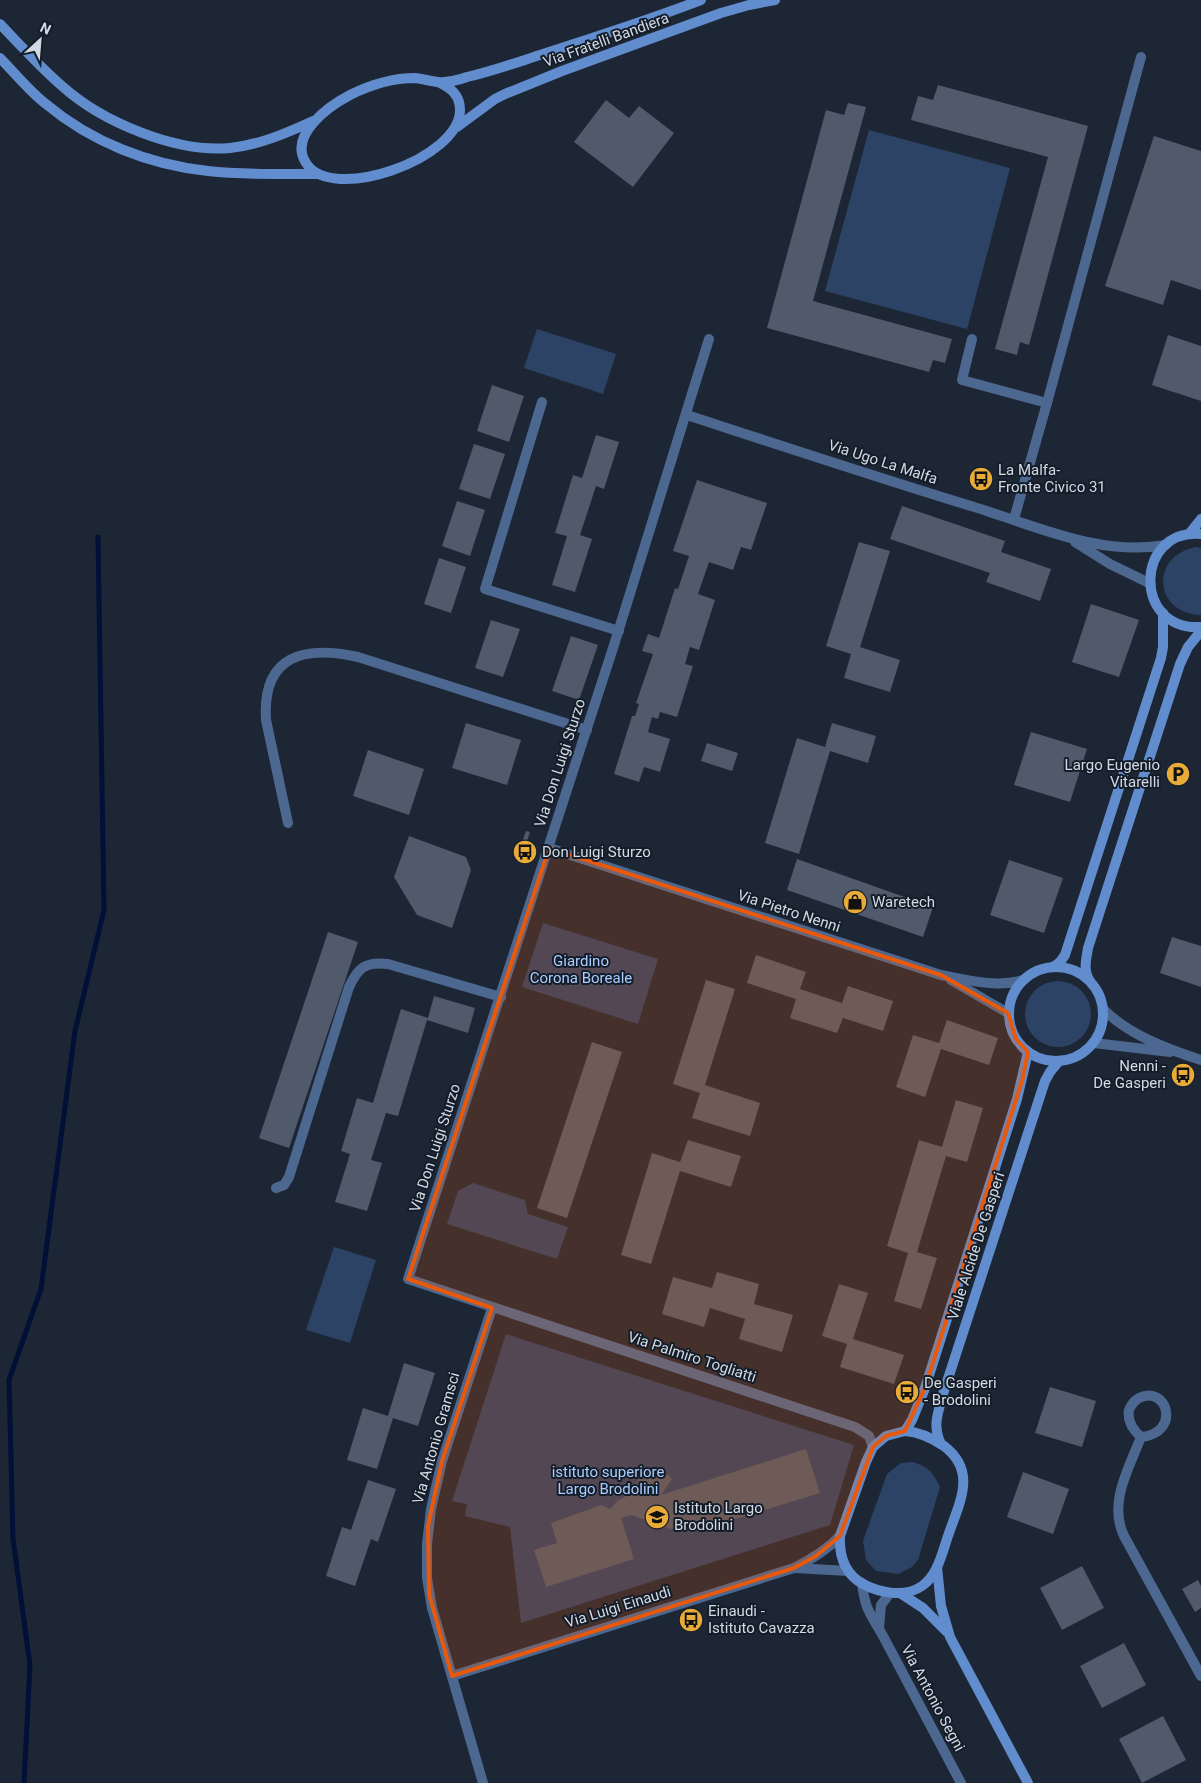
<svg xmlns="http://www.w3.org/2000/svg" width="1201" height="1783" viewBox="0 0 1201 1783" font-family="Roboto,sans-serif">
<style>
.green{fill:#2d4365}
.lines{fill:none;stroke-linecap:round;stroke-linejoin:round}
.stream{stroke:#001036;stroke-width:5}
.building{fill:#505a6a}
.street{stroke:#4d6890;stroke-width:10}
.secondary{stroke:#618ccd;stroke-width:10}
.marked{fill:#e8590c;fill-opacity:0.2;stroke:#e8590c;stroke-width:4;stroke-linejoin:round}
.labels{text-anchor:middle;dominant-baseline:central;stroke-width:4;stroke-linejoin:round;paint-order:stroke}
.street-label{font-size:15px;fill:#d4dae3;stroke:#141d2a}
.poi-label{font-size:15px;fill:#d4dae3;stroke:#141d2a;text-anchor:start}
.park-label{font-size:15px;fill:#abcdfe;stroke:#141d2a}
</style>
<rect width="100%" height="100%" fill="#1d2634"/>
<!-- green -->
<g class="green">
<path d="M869,130L1010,168L967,329L825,291Z"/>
<path d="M537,329L616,354L603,394L524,368Z"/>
<path d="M1196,547L1201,548V615C1154,614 1149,556 1196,547Z"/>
<path d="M543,923L658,959L638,1024L522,987Z"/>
<circle cx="1058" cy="1014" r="33"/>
<path d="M473,1183L525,1200L528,1214L568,1227L557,1259L447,1224L458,1191Z"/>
<path d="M334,1247L376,1260L350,1343L306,1330Z"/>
<path d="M506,1334L854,1445L830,1525L521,1623L510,1527L465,1516L467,1504L452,1501Z"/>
<path d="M913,1462C929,1467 932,1472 940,1487L918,1560L912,1567L898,1574L876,1571L866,1560L863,1541L887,1474L901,1463Z"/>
</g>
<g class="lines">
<!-- stream -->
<path class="stream" d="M24,1783L30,1665L13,1539L9,1380L41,1289L75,1031L104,910L98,537"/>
</g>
<!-- building -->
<g class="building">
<path d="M938,85L1088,126L1029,345L1020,342L1017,355L995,349L1048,157L911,120L918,96L933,100Z"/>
<path d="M606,100L629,118L639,106L674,133L633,187L574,142Z"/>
<path d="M848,103L866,107L813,301L952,339L945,363L933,360L929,372L767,328L826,110L844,115Z"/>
<path d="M1154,136L1201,151V290L1171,280L1163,305L1105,286Z"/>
<path d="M1168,335L1201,346V401L1152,385Z"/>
<path d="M492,385L524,396L509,442L477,431Z"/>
<path d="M596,435L619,442L604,489L596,486L580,535L592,539L575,592L552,585L567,536L555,533L573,475L582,478Z"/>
<path d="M474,444L505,454L490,499L459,489Z"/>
<path d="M697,480L767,503L751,550L741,547L733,570L709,562L698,594L715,600L699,650L690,647L685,664L693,666L677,717L660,712L658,719L652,717L648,732L670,739L660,772L644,767L639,782L614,774L632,716H635L639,704L636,703L653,654L642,651L648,634L659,638L675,588L678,589L689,556L673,551Z"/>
<path d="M457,501L485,510L470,556L442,546Z"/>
<path d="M902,506L1005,541L1001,552L1051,569L1040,601L986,582L990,573L890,539Z"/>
<path d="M859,542L890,551L860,647L900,660L890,692L844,678L851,654L826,646Z"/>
<path d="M439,558L466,567L451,613L424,604Z"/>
<path d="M1091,604L1139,620L1119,677L1072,662Z"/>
<path d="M491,620L520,629L503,677L475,668Z"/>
<path d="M571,636L598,645L579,700L552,691Z"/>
<path d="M466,723L521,740L507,785L452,768Z"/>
<path d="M832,723L876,736L868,763L830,751L799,854L765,843L797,738L825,747Z"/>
<path d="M1031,732L1087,749L1070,802L1014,785Z"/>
<path d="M707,743L738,753L732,771L701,761Z"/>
<path d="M368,750L424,769L409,815L353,796Z"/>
<path d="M526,831L530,832L525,847L521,845Z"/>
<path d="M409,836L466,857L471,870L452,928L417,915L394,877Z"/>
<path d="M797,859L933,907L923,937L787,890Z"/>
<path d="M1009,860L1063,878L1044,933L990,915Z"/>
<path d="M328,932L358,942L289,1148L259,1138Z"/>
<path d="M1172,937L1201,946V987L1160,973Z"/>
<path d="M756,955L806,972L800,989L842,1003L848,986L893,1001L883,1031L843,1018L837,1033L790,1018L796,999L747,983Z"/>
<path d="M706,980L735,989L705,1085L760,1103L750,1136L692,1118L700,1093L673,1084Z"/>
<path d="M434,996L475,1008L468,1033L427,1020L398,1116L386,1113L371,1160L382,1163L367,1211L335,1202L350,1154L341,1151L357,1098L373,1103L401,1009L428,1018Z"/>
<path d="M947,1020L998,1038L989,1065L941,1049L925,1097L896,1087L913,1035L939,1043Z"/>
<path d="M592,1042L622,1052L567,1218L537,1208Z"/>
<path d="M956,1100L983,1108L967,1162L946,1156L917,1252L937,1258L921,1309L894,1301L908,1253L887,1246L919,1140L942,1147Z"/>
<path d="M688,1140L741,1156L731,1187L680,1171L651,1264L621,1255L652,1153L680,1162Z"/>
<path d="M717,1272L759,1284L754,1304L793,1315L782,1352L739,1339L745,1319L710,1308L704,1327L662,1314L673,1277L712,1288Z"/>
<path d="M839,1284L868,1293L853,1339L904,1355L894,1384L840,1367L847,1344L822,1336Z"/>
<path d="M404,1363L435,1373L418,1426L393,1418L377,1469L347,1460L363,1408L388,1416Z"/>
<path d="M1050,1387L1096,1401L1082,1447L1035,1433Z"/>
<path d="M806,1449L820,1493L706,1528L702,1520L671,1529L631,1515L621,1518L634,1559L546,1587L534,1550L557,1543L551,1523L601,1505L610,1509L617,1501L623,1498L633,1490L641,1475L662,1468L665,1475H669L672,1479L661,1495Z"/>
<path d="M1023,1472L1069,1489L1053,1534L1007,1517Z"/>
<path d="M368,1480L396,1489L378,1542L371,1539L355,1586L326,1576L342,1527L351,1530Z"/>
<path d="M1082,1566L1104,1608L1062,1630L1040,1588Z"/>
<path d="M1198,1580L1201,1586V1608L1195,1612L1182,1589Z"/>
<path d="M1124,1643L1146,1685L1102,1708L1080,1666Z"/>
<path d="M1163,1716L1186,1760L1142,1783L1119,1739Z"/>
</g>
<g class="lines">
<!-- street -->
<g class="street">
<path d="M709,339L614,645L408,1279L855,1427L869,1436L873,1447"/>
<path d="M972,339L962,380L1047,403L1014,519"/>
<path d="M542,402L485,589L619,631"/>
<path d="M1047,403L1141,57"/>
<path d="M687,415C782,446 876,477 971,506C1034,525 1099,557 1166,545"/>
<path d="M1075,542L1110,564L1149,583"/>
<path d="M288,823L266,720C262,655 304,645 358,657L587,730"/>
<path d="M549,848L941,975C967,980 998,988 1023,980"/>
<path d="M951,980L1008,1013"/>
<path d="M1103,1009C1129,1035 1167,1049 1201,1060"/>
<path d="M1094,1043L1170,1052"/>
<path d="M276,1188L284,1185L289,1177L349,987C358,968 365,961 388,964L501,997"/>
<path d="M1141,1437C1182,1433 1167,1384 1139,1398C1134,1401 1131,1405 1129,1410C1127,1421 1133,1430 1141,1437C1129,1468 1108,1503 1124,1536L1201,1676"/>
<path d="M795,1568L848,1571"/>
<path d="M862,1583C865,1610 870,1613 883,1636L961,1783"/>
<path d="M879,1628L881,1605L890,1593"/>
<path d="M452,1676L794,1568C812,1559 827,1550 840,1536"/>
<path d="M483,1783L432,1608L427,1578V1544L431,1509L442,1461L492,1308"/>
</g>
<!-- secondary -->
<g class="secondary">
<path d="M0,24C20,45 40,67 62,86C102,122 176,153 230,148C259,145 287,133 313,121"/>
<path d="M0,58C15,73 29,91 46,104C91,142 150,165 208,171C245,175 282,174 318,174"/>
<path d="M438,82C451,88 460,95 460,110C460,159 331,204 306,163C288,135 329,106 350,95C370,85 393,78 415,78C423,79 430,81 438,82C446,83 459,80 467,77C493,71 518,62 543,54C596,37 649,20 701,0"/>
<path d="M457,127L495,99L505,94L562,71L721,13L749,5L775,0"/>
<path d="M1189,534L1201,519"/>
<path d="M1201,534C1135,528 1132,631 1201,627"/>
<circle cx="1056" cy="1014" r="47"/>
<path d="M1053,967L1060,962L1065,955L1161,658L1163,647V613"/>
<path d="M1090,981C1083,971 1086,960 1088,948L1180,664L1188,647L1201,631"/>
<path d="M905,1431C919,1432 932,1438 944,1446C978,1472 959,1503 948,1536C942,1553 938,1575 922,1586C905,1598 880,1593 863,1584C845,1574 839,1556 840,1536L866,1462L873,1447L886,1436Z"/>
<path d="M905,1431L912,1420L925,1388L1017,1099L1028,1052"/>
<path d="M941,1444C932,1425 938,1414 943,1394L1045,1081L1050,1072L1059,1061"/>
<path d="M937,1567L941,1606L950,1637L1028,1783"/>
<path d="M900,1593L923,1608L947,1632"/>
</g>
</g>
<!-- marked area -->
<path class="marked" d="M549,848L941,975L1008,1013L1016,1039L1028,1052L1022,1081L925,1388L905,1431L886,1436L873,1447L840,1536L816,1556L794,1568L452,1676L429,1594L428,1526L442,1461L492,1308L408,1279Z"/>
<!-- icons -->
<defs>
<g id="bus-disc" transform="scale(1.25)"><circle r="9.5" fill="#e9ab38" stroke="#141d2a"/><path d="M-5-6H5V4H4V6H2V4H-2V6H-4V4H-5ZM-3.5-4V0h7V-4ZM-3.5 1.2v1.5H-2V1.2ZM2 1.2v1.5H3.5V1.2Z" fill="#111"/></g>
<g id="parking-disc" transform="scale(1.25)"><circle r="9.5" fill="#e9ab38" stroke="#141d2a"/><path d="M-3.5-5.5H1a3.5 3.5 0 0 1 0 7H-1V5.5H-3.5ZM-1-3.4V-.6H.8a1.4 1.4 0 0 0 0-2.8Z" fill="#111"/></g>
<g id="shop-disc" transform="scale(1.25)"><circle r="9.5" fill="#e9ab38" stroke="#141d2a"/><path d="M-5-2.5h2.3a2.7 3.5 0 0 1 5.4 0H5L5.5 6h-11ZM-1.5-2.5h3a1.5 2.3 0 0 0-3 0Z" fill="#111"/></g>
<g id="school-disc" transform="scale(1.25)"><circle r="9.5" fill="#e9ab38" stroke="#141d2a"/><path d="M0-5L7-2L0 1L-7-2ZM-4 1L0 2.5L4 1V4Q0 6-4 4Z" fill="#111"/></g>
</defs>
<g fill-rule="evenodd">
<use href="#bus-disc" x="981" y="479"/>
<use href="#parking-disc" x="1178" y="774"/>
<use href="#bus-disc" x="525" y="852"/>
<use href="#shop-disc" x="855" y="902"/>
<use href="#bus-disc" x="1183" y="1075"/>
<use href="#bus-disc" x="907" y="1392"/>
<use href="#school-disc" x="657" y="1517"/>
<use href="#bus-disc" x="691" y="1620"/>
</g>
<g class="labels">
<!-- street labels -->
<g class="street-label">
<text transform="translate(606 40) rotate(-20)">Via Fratelli Bandiera</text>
<text transform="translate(883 462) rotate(18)">Via Ugo La Malfa</text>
<text transform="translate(560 763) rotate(-72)">Via Don Luigi Sturzo</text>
<text transform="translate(789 911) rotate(18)">Via Pietro Nenni</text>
<text transform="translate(435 1148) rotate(-72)">Via Don Luigi Sturzo</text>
<text transform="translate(976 1246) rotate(-72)">Viale Alcide De Gasperi</text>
<text transform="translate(692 1357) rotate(18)">Via Palmiro Togliatti</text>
<text transform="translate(436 1438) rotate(-74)">Via Antonio Gramsci</text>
<text transform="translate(618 1607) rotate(-17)">Via Luigi Einaudi</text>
<text transform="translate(933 1698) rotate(62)">Via Antonio Segni</text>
</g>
<!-- poi labels -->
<g class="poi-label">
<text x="998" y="470">La Malfa-<tspan x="998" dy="17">Fronte Civico 31</tspan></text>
<text x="1160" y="765" text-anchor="end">Largo Eugenio<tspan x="1160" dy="17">Vitarelli</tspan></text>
<text x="542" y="852">Don Luigi Sturzo</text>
<text x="872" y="902">Waretech</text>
<text x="1166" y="1066" text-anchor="end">Nenni -<tspan x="1166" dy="17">De Gasperi</tspan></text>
<text x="924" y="1383">De Gasperi<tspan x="924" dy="17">- Brodolini</tspan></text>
<text x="674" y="1508">Istituto Largo<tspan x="674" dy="17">Brodolini</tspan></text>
<text x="708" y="1611">Einaudi -<tspan x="708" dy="17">Istituto Cavazza</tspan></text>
</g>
<!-- park labels -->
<g class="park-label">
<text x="581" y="961">Giardino<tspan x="581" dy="17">Corona Boreale</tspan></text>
<text x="608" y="1472">istituto superiore<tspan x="608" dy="17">Largo Brodolini</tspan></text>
</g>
</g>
<!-- north arrow -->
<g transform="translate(40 40) rotate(26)" stroke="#141d2a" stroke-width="4" paint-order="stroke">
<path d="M0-4L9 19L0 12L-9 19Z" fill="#d4dae3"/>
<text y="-8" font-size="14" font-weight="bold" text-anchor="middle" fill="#d4dae3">N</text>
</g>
</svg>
